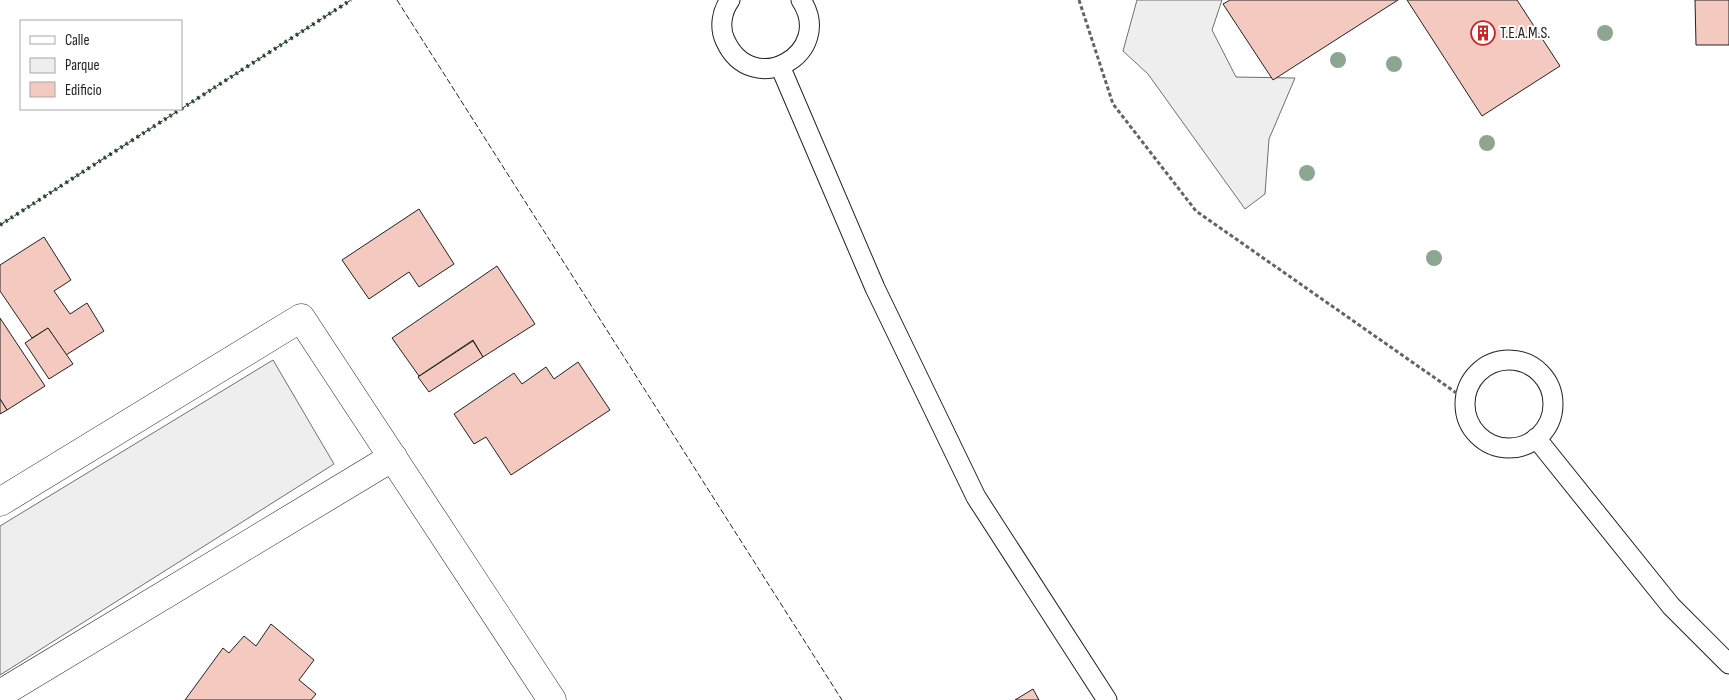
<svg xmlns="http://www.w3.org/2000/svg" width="1729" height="700" viewBox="0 0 1729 700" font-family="'Sofia Sans Condensed',sans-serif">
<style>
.green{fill:#eee;stroke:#6f6f6f}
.building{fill:#f3c9c0;stroke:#222}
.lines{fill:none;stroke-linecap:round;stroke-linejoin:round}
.service-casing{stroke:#222;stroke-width:21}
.minor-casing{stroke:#222;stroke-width:29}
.path{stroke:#646464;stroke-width:3;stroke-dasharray:4 2.5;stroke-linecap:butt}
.service{stroke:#fff;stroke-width:19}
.minor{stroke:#fff;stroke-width:28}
.hedge{stroke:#2f5e38;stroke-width:4;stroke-dasharray:2.5 4;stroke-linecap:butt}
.fence{stroke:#222;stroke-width:1;stroke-dasharray:6 2.5;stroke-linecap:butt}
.tree{fill:#8da692}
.labels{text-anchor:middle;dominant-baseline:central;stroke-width:4;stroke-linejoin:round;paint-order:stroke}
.poi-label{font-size:16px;fill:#222;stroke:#fff;text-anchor:start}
</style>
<rect width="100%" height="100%" fill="#fff"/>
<!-- green -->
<g class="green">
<path d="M1137,0H1222L1212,30L1236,77L1295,78L1269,139L1265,194L1245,209L1148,74L1123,51Z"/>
<path d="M273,360L334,464L0,675V526Z"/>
</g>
<!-- building -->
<g class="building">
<path d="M1230,0H1398L1273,80L1223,4Z"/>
<path d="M1407,0H1517L1560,66L1482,116Z"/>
<path d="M1695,0H1729V45H1696Z"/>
<path d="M419,209L454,264L419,287L409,272L369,299L342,260Z"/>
<path d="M44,237L71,280L54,291L70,314L87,303L104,331L66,355L48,328L32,338L0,291V265Z"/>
<path d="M497,266L535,324L483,357L473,340L419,376L392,338Z"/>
<path d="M0,318L45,386L7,410L0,399Z"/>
<path d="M48,328L73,364L49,379L25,343Z"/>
<path d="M473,341L483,357L429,392L418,377Z"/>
<path d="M578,362L610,410L511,475L486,437L474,444L454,414L514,373L522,384L546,367L554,379Z"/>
<path d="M0,399L7,410L0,414Z"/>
<path d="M271,624L314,660L299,680L316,694L311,700H185L223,648L229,653L244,636L256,646Z"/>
<path d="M1033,689L1039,700H1015Z"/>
</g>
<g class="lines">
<!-- service casing -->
<g class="service-casing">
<g id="service">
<path d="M730,0C722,11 719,27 725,40C752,101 836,53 801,0"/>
<path d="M780,66L875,288L976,497L1107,700"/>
<circle cx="1509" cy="404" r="44"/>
<path d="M1536,438L1671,606L1729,664"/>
</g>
</g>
<!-- minor casing -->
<g class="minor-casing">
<g id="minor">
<path d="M0,502L301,318L552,700"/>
<path d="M0,694L393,457"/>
</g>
</g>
<!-- path -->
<path class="path" d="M1079,0L1113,104L1196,211L1465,399"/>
<!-- service -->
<use href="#service" class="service"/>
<!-- minor -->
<use href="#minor" class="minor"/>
<!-- hedge -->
<g class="hedge">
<path d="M181,109L351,0"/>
<path d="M0,225L181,109"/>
</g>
<!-- fence -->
<g class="fence">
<path d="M397,0L842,700"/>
<path d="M181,109L351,0"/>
<path d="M0,225L181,109"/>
</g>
</g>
<!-- trees -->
<g class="tree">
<circle cx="1605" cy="33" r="8"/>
<circle cx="1338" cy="60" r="8"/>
<circle cx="1394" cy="64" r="8"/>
<circle cx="1487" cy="143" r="8"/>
<circle cx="1307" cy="173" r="8"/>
<circle cx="1434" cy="258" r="8"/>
</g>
<!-- icons -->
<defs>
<g id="building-ring" transform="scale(1.25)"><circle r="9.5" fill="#fff" stroke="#c62828" stroke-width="1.5"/><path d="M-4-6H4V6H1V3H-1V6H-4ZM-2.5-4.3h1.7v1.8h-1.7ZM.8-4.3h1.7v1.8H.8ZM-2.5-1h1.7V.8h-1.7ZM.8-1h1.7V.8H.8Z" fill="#c62828"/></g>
</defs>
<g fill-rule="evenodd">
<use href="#building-ring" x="1483" y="33"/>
</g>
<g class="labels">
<!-- poi labels -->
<g class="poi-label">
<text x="1500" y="33">T.E.A.M.S.</text>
</g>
</g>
<!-- legend -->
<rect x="20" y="20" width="162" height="90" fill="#ffffff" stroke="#a7a7a7"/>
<rect x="30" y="36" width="25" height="8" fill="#ffffff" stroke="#a7a7a7"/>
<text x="65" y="45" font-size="15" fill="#222222">Calle</text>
<rect x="30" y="58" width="25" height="15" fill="#eeeeee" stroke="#a7a7a7"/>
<text x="65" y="70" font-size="15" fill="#222222">Parque</text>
<rect x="30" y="82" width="25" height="15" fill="#f3c9c0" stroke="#a7a7a7"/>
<text x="65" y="95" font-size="15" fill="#222222">Edificio</text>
</svg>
